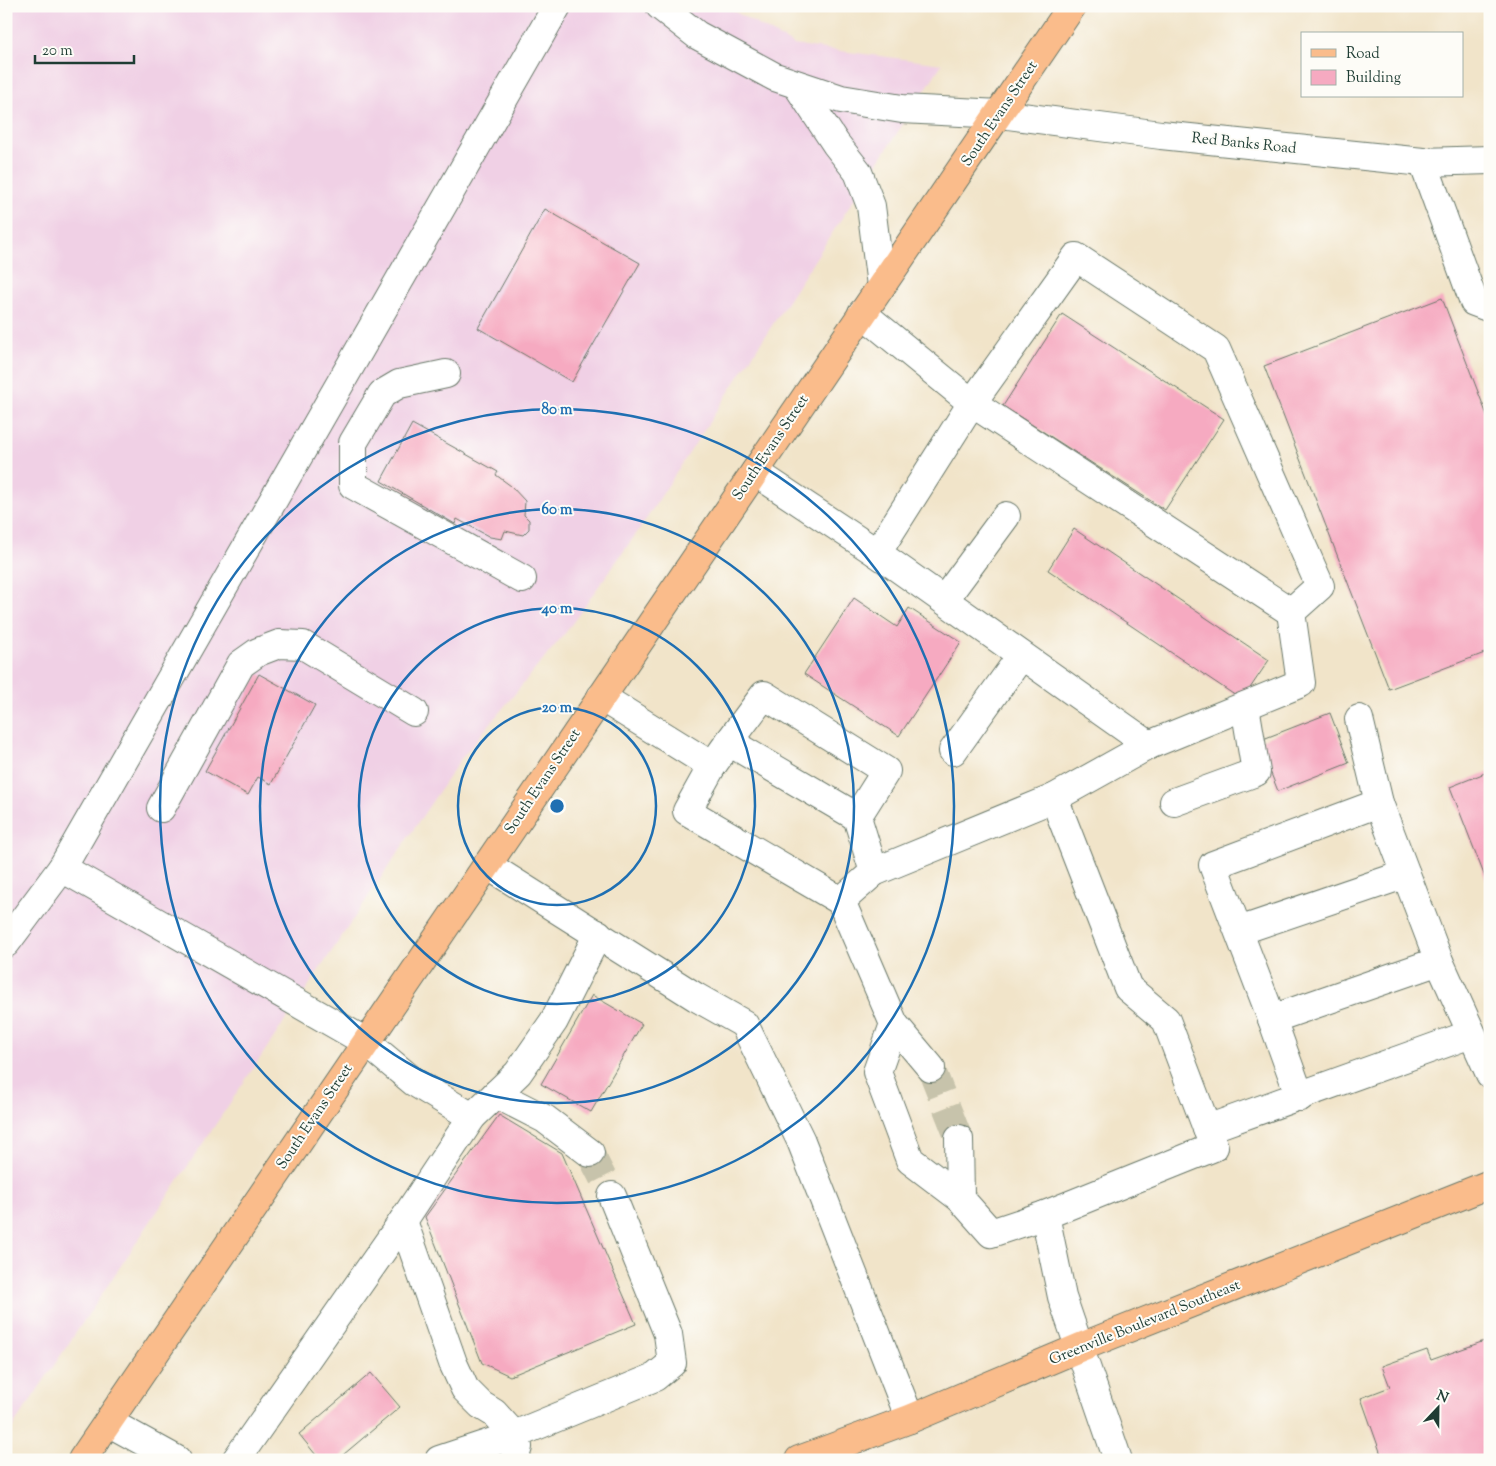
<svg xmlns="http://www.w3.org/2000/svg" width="1496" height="1466" viewBox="0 0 1496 1466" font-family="'Sorts Mill Goudy',serif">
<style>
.built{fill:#f0d0e5}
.building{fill:#f6aac1}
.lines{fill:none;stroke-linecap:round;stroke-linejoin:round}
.minor-tunnel{stroke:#c7c3ab;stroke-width:28;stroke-dasharray:28 14;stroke-linecap:butt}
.minor-casing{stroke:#687768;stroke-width:30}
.major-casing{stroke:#687768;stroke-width:30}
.highway-casing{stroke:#687768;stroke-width:30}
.minor{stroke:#fff;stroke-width:28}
.major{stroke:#fabc8b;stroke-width:28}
.highway{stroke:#fabc8b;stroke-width:28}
.ring{fill:none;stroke:#1f6fb2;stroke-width:2.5}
.labels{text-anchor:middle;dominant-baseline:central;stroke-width:4;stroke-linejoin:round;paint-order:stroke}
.street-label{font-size:15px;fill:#1f3d34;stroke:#fdfcf7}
.centre{fill:#1f6fb2;stroke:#fdfcf7;stroke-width:2.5}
.ring-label{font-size:15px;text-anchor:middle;font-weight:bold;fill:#1f6fb2;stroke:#fdfcf7;stroke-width:4;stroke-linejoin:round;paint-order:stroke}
</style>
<rect width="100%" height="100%" fill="#fdfcf7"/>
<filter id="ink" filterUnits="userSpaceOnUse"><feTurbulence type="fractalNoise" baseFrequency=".02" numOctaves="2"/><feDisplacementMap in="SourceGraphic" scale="10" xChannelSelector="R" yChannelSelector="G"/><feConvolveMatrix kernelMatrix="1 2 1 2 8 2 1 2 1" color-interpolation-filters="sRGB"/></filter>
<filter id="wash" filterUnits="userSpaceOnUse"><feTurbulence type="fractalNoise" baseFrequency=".0096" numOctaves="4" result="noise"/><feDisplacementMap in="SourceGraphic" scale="20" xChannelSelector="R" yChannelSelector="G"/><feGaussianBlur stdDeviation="1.12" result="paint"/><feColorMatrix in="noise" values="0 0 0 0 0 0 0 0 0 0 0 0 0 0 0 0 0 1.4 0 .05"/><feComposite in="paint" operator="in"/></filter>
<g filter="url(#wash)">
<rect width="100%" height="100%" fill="#f1e4c9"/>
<!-- built -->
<path class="built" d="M6,6H725L794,45L942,64L641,527L566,632L460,760L6,1437Z"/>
<g id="blocks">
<!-- building -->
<g class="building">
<path d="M545,209L640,263L572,382L478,328Z"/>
<path d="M1442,298L1490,423V651L1389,689L1264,366Z"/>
<path d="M1062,314L1224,419L1165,510L1003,406Z"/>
<path d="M412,424L498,472L496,475L511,486L525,501L524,515L529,520V529L523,535L505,531L502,539L490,537L457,519L455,524L381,481Z"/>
<path d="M1074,529L1269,660L1242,700L1048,570Z"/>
<path d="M854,598L897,627L909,608L961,642L899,736L804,674Z"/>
<path d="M259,674L315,705L271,784L258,777L248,795L205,771Z"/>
<path d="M1330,713L1349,763L1278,791L1258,741Z"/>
<path d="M1490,771V890L1450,787Z"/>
<path d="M592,995L642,1024L591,1112L541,1084Z"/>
<path d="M499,1115L562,1153L636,1324L510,1376L482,1363L425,1217Z"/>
<path d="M1490,1339V1460H1383L1361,1398L1390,1387L1382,1366L1427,1350L1431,1360Z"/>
<path d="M371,1373L400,1407L337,1460H320L299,1434Z"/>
</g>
</g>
</g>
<g filter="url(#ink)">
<use href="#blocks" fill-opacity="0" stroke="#687768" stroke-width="1"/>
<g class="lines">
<!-- minor-tunnel -->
<g class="minor-tunnel">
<path d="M931,1068L959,1139"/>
<path d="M590,1153L612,1196"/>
</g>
<!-- minor casing -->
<g class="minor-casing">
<g id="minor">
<path d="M660,6L697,35L775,77L841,99L902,109L1000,114L1161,135L1423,162L1490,160"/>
<path d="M797,85L836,144L858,172L871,206L881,286"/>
<path d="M1423,162L1474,302L1490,308"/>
<path d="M862,313L972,403L1291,612L1320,586L1216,349L1076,257L972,403L877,553"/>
<path d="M446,374L399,384L382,394L353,443V485L522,579"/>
<path d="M755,472L877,553L1149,745L1054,798"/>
<path d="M944,600L1006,516"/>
<path d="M601,697L712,766L729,742L857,817L874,872"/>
<path d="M1359,719L1379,803"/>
<path d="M729,742L764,695L886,771L857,817"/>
<path d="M1149,745L1301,683L1291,612"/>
<path d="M953,751L1021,656"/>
<path d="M712,766L687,811L841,901"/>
<path d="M1174,802L1256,772L1245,706"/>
<path d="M161,808L241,664L258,652L279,644L303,645L414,712"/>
<path d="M487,865L696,997L744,1024L801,1141L910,1419"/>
<path d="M62,868L366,1042L414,1082L472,1117L518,1073L554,1021L598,934"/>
<path d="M1239,931L1406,874"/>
<path d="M6,943L62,868L557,6"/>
<path d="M1272,1019L1439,961"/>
<path d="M894,1024L877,1072L910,1160L960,1198"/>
<path d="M931,1068L894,1024L841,901L874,872L1054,798L1128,988L1166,1020L1214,1147L1045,1215L1062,1297L1118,1460"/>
<path d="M496,1094L545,1119L590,1153"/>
<path d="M1300,1097L1272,1019L1213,865L1379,803L1439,961L1490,1074"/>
<path d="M1207,1129L1471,1034"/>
<path d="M959,1139L960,1198L991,1233L1045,1215"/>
<path d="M403,1221L453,1363L465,1389L481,1405L494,1413L514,1435L439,1460"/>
<path d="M108,1422L177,1460"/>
<path d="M236,1460L403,1221L472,1117"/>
<path d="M514,1460L518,1447L514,1435L655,1377L672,1363L668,1334L612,1196"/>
</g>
</g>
<!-- major casing -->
<g class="major-casing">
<path id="major" d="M82,1460L1072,6"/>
</g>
<!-- highway casing -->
<g class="highway-casing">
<path id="highway" d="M799,1460L910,1419L1081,1347L1490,1184"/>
</g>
<!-- minor -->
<use href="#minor" class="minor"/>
<!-- major -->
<use href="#major" class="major"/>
<!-- highway -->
<use href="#highway" class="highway"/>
</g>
</g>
<!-- distance rings -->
<g class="ring">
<circle cx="557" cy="806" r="99"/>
<circle cx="557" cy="806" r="198"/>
<circle cx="557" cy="806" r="297"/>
<circle cx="557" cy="806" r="397"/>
</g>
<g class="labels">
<!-- street labels -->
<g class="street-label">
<text transform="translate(1000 114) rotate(-56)">South Evans Street</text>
<text transform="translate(1244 144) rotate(6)">Red Banks Road</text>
<text transform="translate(771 448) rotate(-56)">South Evans Street</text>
<text transform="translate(543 782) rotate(-56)">South Evans Street</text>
<text transform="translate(315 1117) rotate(-56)">South Evans Street</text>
<text transform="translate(1145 1323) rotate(-22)">Greenville Boulevard Southeast</text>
</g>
</g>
<circle cx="557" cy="806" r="8" class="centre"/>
<g class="ring-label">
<text x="557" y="414">80 m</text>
<text x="557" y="514">60 m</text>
<text x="557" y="613">40 m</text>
<text x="557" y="712">20 m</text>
</g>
<!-- margin -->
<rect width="1496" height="1466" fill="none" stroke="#fdfcf7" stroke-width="25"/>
<!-- legend -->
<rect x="1301" y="32" width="162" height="65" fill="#fdfcf7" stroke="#a4b0a9"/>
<rect x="1311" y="49" width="25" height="8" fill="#fabc8b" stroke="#a4b0a9"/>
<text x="1346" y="58" font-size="15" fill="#1f3d34">Road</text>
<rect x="1311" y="70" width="25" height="15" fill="#f6aac1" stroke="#a4b0a9"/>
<text x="1346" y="82" font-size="15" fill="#1f3d34">Building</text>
<!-- north arrow -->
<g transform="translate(1438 1408) rotate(22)" stroke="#fdfcf7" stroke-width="4" paint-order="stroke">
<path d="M0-4L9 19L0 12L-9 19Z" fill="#1f3d34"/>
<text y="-8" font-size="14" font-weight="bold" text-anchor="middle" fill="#1f3d34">N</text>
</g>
<!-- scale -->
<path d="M35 55v8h99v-8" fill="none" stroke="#1f3d34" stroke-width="2.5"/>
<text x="42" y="55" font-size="15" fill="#1f3d34" stroke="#fdfcf7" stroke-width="4" paint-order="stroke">20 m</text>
</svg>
